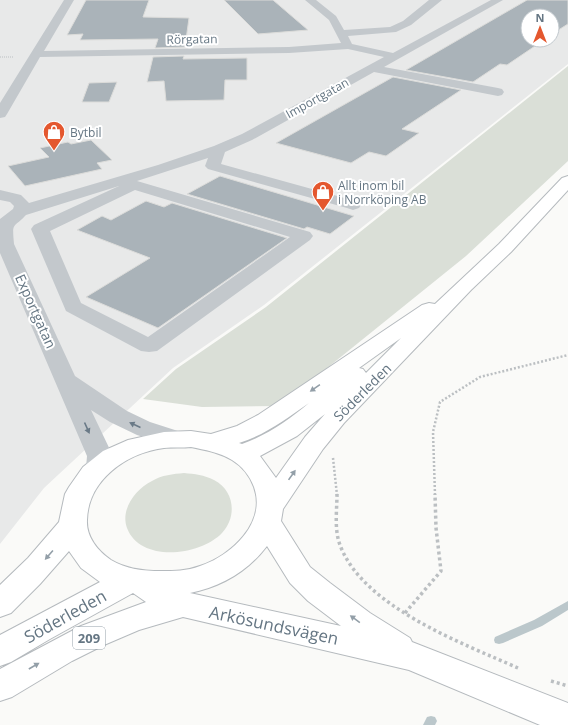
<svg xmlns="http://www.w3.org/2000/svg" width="568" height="725" viewBox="0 0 568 725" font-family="'Open Sans',sans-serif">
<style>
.built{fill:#e8e9e9;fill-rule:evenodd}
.green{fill:#dadfd7}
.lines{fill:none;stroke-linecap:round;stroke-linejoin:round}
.stream{fill:#bbc7cb;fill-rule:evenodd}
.building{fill:#aab3b9;stroke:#dcdcda}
.major-casing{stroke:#b5babe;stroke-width:2}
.path-far2{stroke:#bbbfc2;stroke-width:1;stroke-dasharray:1 1;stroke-linecap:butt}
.path-far1{stroke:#bbbfc2;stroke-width:2.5;stroke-dasharray:2 2;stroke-linecap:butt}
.path{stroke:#bbbfc2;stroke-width:3.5;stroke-dasharray:3 3;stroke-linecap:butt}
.minor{fill:#c3c8cc;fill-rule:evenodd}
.major{fill:#fff;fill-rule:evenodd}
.oneway{fill:#939fa8}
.oneway2{fill:#6a7a87}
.labels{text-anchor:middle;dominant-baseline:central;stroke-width:4;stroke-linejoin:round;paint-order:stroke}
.far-street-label{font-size:12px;fill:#657683;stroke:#fff}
.far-poi-label{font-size:12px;fill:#657683;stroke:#fff;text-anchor:start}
.shield{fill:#fff;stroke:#939fa8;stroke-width:1}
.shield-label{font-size:13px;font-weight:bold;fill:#657683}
.street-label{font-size:14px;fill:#657683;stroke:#fff}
.near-street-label{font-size:17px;fill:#657683;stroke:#fff}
</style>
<rect width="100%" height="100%" fill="#fafaf8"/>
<!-- built -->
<path class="built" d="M0,0H568V64L264,305L173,368L44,488L0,544ZM528,16H552V40H528Z"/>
<!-- green -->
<g class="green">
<path d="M568,66V161L466,256L280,406L202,407L143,399L176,369L266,307Z"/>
<path d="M184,473C195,474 204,475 214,480C235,491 237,517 222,533C200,556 140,563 127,528C120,509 136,489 152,481C162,475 173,474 184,473Z"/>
</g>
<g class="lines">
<!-- stream -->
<g class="stream">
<path d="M568,601V610L542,626L503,643L499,644L495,643L494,640L495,637L534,620Z"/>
<path d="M431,716L435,717L437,721L435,725H423L427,717Z"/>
</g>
</g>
<!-- building -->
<g class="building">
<path d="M86,0H149L143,17L189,18L185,47L155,48L158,39L80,40L83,34L67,35Z"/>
<path d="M224,0H273L308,30L258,34Z"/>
<path d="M527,0H568V24L552,34V16H528V40H544L507,65L500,64L473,82L406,70Z"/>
<path d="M184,56L183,59L247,58V80H225L224,100L166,101L164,81L147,82L153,57Z"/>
<path d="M393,77L461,90L402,129L419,133L386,156L369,152L351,163L276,143Z"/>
<path d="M117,82L109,102H82L89,83Z"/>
<path d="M91,140L112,160L97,163L102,169L25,186L8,166L49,157L40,148L68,142L71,144Z"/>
<path d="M220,176L354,216L330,234L307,227L304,229L187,194Z"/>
<path d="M146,201L164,207L172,203L287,238L158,328L86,297L150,258L77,230L102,216L111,220Z"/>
</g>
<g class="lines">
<!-- major casing -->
<g class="major-casing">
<path id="major" d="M568,176V190L511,252L471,290L344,423L323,449L283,509L281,521L310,567L330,583L370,613L410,638L412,642L568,703V725H540L409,670L183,617L139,630L104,645L72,661L12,697L0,701V669L81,626L146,602L133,593L50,639L11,662L0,666V635L100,582L81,568L69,551L40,584L11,613L0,617V585L28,558L59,522L65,494L69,487L83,467L103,451L128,440L164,432L191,431L211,434L237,426L258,415L422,305L429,303L435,304L499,244L562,178ZM401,338L366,373L363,369L359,368ZM309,403C289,420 267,435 242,444L239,443C265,435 286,419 309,403ZM325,414L305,437L276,478L260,456L297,436ZM191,447C205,450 219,452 232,460C242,466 250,476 254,487C267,523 231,556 200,566C187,571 173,571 161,571C143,571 126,569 111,560C98,551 86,537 87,520C88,480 126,453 164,448C173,447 182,448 191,447ZM267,546L290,583L308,601L341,626L190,593C221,587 248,571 267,546Z"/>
</g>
<!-- path-far2 -->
<path class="path-far2" d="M0,57H13"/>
<!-- path-far1 -->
<g class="path-far1">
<path d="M333,458L337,495"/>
<path d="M435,495L433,432L440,402L480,377L568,355"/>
</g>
<!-- path -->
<g class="path">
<path d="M337,494C337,510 334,529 340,545C363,607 462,643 518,668"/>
<path d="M405,613L441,571L436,528L435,494"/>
<path d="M551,681L568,686"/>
</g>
<!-- minor -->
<path class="minor" d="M64,0H74L44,51L289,47L341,43L329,20L305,0H316L336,16L344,30L390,27L403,21L429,0H442L411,25L396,32L348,36L352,44L393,53L491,0H503L384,67L498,88L502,89L504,92L502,95L498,96L374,72L252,140L225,152L221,164L359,202L361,205L359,208L353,210L347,208L208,169L205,166L208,158L137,181L310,232L313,236L310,240L157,351L149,352L141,351L66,311L31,229L34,225L119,186L26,215C13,229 12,221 14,244L75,376L127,411L150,422L181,432L184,438L181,444L172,446L137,435L110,422L91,410L113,456L112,468L108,474L99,477L90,474L86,468L87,456L0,253V219L13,209L14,206L10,202L0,200V190L21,195L29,203L158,165L214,146L242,134L384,57L348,49L289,53L40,57L7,114L5,117L0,118V103ZM135,190L290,237L148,337L81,303L50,231Z"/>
<!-- major -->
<use href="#major" class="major"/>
</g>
<!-- one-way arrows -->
<defs><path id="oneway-solid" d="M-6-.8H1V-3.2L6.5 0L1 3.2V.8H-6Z"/></defs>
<g class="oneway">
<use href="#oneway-solid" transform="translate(315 388) rotate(145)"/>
<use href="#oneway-solid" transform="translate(292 475) rotate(-55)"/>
<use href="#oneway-solid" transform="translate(49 555) rotate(131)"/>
<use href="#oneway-solid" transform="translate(355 619) rotate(-144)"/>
<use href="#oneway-solid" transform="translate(34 666) rotate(-30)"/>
</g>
<g class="oneway2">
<use href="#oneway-solid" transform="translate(135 425) rotate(-156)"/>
<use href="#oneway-solid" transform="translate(87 428) rotate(66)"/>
</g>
<!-- icons -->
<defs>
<g id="shop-pin" transform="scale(1.15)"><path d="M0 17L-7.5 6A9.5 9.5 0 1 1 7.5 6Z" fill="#e4572e" stroke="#fff"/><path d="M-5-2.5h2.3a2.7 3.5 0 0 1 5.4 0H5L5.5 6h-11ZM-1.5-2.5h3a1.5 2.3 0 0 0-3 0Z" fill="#fff"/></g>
</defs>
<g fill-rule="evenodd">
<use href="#shop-pin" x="54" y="132"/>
<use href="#shop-pin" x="323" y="192"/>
</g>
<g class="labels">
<!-- far-street labels -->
<g class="far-street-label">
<text transform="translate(192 39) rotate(-1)">Rörgatan</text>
<text transform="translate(317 98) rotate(-29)">Importgatan</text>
</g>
<!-- far-poi labels -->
<g class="far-poi-label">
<text x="70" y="132">Bytbil</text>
<text x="338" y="185">Allt inom bil<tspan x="338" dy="14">i Norrköping AB</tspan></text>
</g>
<!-- shield labels -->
<rect class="shield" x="73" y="627" width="32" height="22" rx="3"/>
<g class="shield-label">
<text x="89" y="638">209</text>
</g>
<!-- street labels -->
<g class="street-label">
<text transform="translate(36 311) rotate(66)">Exportgatan</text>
<text transform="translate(362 392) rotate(-45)">Söderleden</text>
</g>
<!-- near-street labels -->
<g class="near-street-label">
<text transform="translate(65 616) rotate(-29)">Söderleden</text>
<text transform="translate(274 625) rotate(12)">Arkösundsvägen</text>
</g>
</g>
<!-- north arrow -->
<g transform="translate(540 28)"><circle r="19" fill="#ffffff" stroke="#c1c8cd"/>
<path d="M0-3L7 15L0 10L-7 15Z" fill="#e4572e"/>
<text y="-6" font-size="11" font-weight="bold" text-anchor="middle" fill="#657683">N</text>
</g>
</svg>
